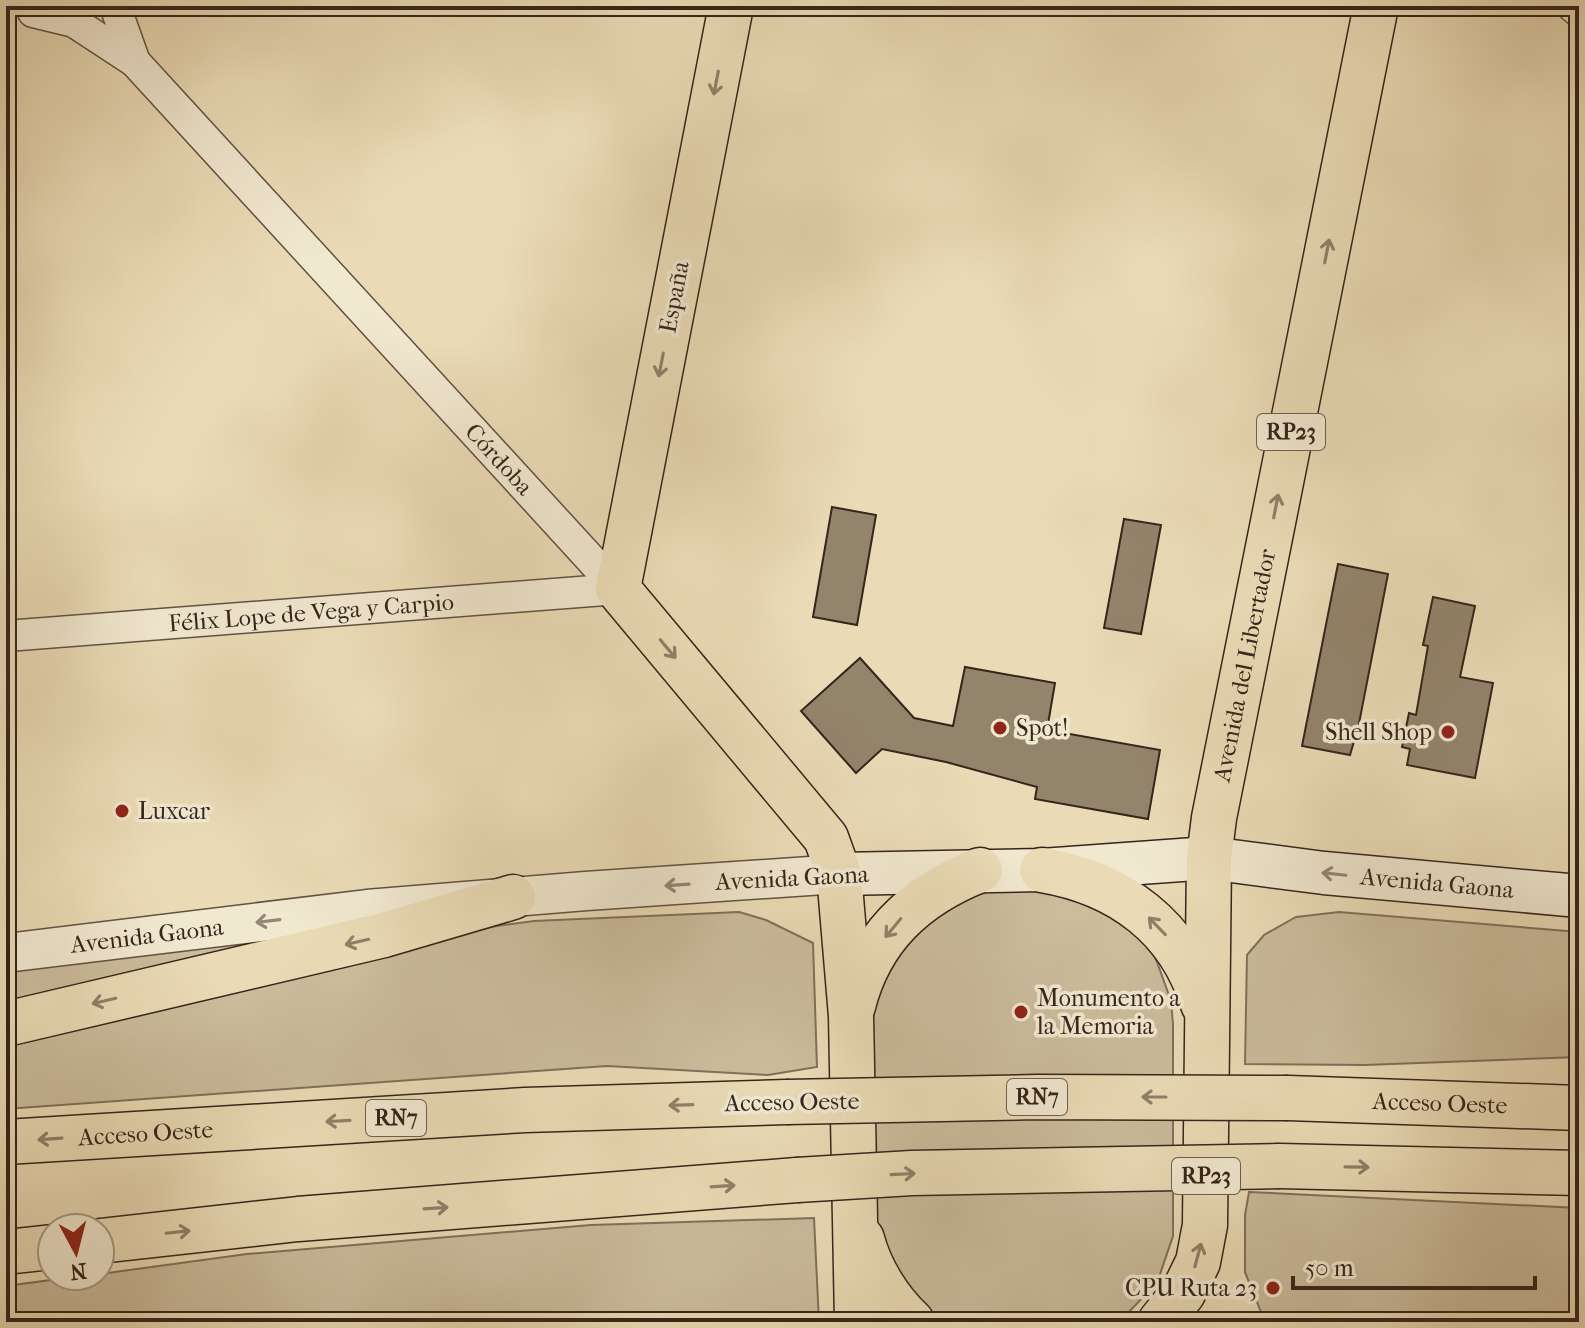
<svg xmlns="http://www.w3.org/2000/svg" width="1585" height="1328" viewBox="0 0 1585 1328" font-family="'IM FELL French Canon',serif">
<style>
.green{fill:#cbbc9c;stroke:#80705c;stroke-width:2}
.building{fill:#93846c;stroke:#35251c;stroke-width:2}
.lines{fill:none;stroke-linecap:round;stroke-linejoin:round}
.minor-casing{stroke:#625242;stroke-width:33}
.tertiary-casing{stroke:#625242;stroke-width:41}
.secondary-casing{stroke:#35251c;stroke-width:45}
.primary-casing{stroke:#35251c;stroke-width:47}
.motorway-casing{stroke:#35251c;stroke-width:47}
.minor{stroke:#f1e8d0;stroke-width:30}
.tertiary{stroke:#f1e8d0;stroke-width:38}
.secondary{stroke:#f1e8d0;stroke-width:42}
.primary{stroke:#eadbb6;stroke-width:44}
.motorway{stroke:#eadbb6;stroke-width:44}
.motorway-bridge-casing{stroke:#35251c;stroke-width:47;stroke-linecap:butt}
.motorway-bridge{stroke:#eadbb6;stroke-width:44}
.oneway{stroke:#908069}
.oneway2{stroke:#938676}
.poi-dot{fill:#8f2418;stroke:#f1e8d0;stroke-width:3}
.labels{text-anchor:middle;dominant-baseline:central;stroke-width:7;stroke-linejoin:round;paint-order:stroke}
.shield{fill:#f1e8d0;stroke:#6d6052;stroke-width:2}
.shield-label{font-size:22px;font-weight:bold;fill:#35251c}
.street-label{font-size:24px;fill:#35251c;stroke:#f1e8d0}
.poi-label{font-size:24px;fill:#35251c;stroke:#f1e8d0;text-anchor:start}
</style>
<rect width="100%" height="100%" fill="#eadbb6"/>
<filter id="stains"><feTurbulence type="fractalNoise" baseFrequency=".0025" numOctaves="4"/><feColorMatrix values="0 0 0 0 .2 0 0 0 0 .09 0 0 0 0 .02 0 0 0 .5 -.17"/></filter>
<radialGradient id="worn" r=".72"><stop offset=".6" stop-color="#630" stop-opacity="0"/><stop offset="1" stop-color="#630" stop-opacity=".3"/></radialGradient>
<!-- green -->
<g class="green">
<path d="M956,889L1086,891L1147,942L1157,962L1171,1001L1173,1024V1236L1157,1283L1119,1322H925L873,1238L870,985Z"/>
<path d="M739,912L766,920L813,943L817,1067L768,1075L607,1066L6,1109V1044L436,934L534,921Z"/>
<path d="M1339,912L1579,932V1057L1365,1065L1245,1064L1247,955L1264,935L1296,917Z"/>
<path d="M254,940L255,947L6,1006V971Z"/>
<path d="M1249,1192L1579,1208V1322H1284L1261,1312L1245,1272V1215Z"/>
<path d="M814,1218L819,1322H6V1286L81,1276H100V1274L247,1254L591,1225Z"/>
</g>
<!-- building -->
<g class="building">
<path d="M832,507L876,515L857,625L813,617Z"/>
<path d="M1124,519L1161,525L1141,634L1104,628Z"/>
<path d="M1338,564L1388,574L1356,739L1355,738L1350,755L1302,746Z"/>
<path d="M1433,597L1475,606L1460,677L1493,683L1475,778L1407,765L1410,749L1402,747L1409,713L1416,715L1428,646L1423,645Z"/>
<path d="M860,658L914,718L953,726L965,667L1055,683L1047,730L1160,750L1148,819L1035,799L1037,787L946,762L882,749L856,773L801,711Z"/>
</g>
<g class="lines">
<!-- minor casing -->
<g class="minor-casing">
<g id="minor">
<path d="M115,6L135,62"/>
<path d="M1572,6L1579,12"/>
<path id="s1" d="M33,12L74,22L135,62L618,589"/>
<path id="s2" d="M6,636L618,589"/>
</g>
</g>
<!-- tertiary casing -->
<g class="tertiary-casing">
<g id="tertiary">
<path id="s3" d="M6,953L367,909L586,891L839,874"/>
</g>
</g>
<!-- secondary casing -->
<g class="secondary-casing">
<g id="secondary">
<path id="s4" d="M839,874L1042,870L1209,858L1324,873L1579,896"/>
</g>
</g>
<!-- primary casing -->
<g class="primary-casing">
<g id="primary">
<path d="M731,6L618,589L826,838L839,874L851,1016L857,1322"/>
<path d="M1042,870C1120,883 1180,927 1203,1004"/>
<path d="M853,1006C870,937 916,895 980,870"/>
<path d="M862,1239C870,1270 889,1300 912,1322"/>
<path id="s5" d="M1160,1322L1183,1293L1198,1262L1205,1225L1209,858L1214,818L1376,6"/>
</g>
</g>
<!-- motorway casing -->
<g class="motorway-casing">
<g id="motorway">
<path d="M6,1024L384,935L513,897"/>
<path id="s6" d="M1288,1098L1579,1108"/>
<path id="s7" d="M6,1142L525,1110L787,1102"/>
<path d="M1279,1166L1579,1173"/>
<path d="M100,1241L298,1219L797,1180"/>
<path d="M6,1252L52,1247"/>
</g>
</g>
<!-- minor -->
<use href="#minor" class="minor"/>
<!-- tertiary -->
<use href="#tertiary" class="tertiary"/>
<!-- secondary -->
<use href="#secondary" class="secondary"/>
<!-- primary -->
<use href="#primary" class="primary"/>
<!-- motorway -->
<use href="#motorway" class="motorway"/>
<!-- motorway-bridge casing -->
<g class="motorway-bridge-casing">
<g id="motorway-bridge">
<path d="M787,1102L1038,1097L1288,1098"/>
<path d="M797,1180L912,1173L1279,1166"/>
</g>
</g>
<!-- motorway-bridge -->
<use href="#motorway-bridge" class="motorway-bridge"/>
</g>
<!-- one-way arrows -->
<defs><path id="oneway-shaft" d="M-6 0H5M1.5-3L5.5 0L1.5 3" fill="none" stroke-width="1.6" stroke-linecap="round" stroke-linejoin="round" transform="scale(2)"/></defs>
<g class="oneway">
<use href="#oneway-shaft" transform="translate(716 83) rotate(101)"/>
<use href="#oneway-shaft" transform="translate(1327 251) rotate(-79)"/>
<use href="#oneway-shaft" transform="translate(661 365) rotate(101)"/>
<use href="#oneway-shaft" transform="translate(1276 506) rotate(-79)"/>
<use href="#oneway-shaft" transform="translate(668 649) rotate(50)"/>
<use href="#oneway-shaft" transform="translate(1157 926) rotate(-134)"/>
<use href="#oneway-shaft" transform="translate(893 928) rotate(130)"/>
<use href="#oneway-shaft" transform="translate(357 942) rotate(167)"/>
<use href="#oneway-shaft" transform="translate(104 1001) rotate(167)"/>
<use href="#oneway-shaft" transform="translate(1154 1097) rotate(-180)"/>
<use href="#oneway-shaft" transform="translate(681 1105) rotate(178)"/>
<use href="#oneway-shaft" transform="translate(338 1121) rotate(177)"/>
<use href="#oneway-shaft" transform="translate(50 1139) rotate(176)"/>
<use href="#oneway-shaft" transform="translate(1357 1167) rotate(1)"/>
<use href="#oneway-shaft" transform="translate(903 1174) rotate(-3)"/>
<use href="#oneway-shaft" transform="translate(723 1186) rotate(-4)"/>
<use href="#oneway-shaft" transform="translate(436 1208) rotate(-4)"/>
<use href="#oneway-shaft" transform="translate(178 1232) rotate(-6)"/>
<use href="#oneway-shaft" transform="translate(1198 1255) rotate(-75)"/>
</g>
<g class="oneway2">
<use href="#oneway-shaft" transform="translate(1334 874) rotate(-174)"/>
<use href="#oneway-shaft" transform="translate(677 885) rotate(176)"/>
<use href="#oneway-shaft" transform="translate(268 921) rotate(173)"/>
</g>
<!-- markers -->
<g class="poi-dot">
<circle cx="1000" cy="728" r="8"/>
<circle cx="1448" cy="732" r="8"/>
<circle cx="122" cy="811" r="8"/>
<circle cx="1021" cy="1012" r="8"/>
<circle cx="1273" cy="1288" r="8"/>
</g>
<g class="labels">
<!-- shield labels -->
<g class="shield">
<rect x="1257" y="414" width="68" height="36" rx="6"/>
<rect x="1007" y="1079" width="60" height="36" rx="6"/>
<rect x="366" y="1100" width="60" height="36" rx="6"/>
<rect x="1172" y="1158" width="68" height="36" rx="6"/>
</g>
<g class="shield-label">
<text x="1291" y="432">RP23</text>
<text x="1037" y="1097">RN7</text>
<text x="396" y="1118">RN7</text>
<text x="1206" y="1176">RP23</text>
</g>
<!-- street labels -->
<g class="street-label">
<text transform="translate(674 297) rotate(-79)">España</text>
<text stroke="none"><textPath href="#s1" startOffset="654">Córdoba</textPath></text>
<text stroke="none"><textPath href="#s2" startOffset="306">Félix Lope de Vega y Carpio</textPath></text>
<text stroke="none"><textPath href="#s5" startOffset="672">Avenida del Libertador</textPath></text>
<text transform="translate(792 878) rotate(-3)">Avenida Gaona</text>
<text stroke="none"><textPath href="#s4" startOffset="600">Avenida Gaona</textPath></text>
<text stroke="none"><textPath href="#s3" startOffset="142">Avenida Gaona</textPath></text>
<text transform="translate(792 1102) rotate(-1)">Acceso Oeste</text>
<text stroke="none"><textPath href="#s6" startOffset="152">Acceso Oeste</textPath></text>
<text stroke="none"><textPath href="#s7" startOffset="140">Acceso Oeste</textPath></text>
</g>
<!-- poi labels -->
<g class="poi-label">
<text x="1016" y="728">Spot!</text>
<text x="1432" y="732" text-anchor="end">Shell Shop</text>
<text x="138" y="811">Luxcar</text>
<text x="1037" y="998">Monumento a<tspan x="1037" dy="28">la Memoria</tspan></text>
<text x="1257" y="1288" text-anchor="end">CPU Ruta 23</text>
</g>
</g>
<!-- margin -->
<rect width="1585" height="1328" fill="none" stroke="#eadbb6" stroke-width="32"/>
<rect x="8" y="8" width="1569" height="1312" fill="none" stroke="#35251c" stroke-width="4"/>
<rect x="16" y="16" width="1553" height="1296" fill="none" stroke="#35251c" stroke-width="2"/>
<!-- north arrow -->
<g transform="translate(76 1252) rotate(173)"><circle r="38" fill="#f1e8d0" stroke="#a69a88" stroke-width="2"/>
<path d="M0-6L14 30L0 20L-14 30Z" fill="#8f2418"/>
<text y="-12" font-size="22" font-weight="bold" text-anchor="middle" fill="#35251c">N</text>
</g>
<!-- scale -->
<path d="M1293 1276v12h242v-12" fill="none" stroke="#35251c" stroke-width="4"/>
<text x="1305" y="1276" font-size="24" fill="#35251c" stroke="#f1e8d0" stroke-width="6" paint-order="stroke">50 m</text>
<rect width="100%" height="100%" filter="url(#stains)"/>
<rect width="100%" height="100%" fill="url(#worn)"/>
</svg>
